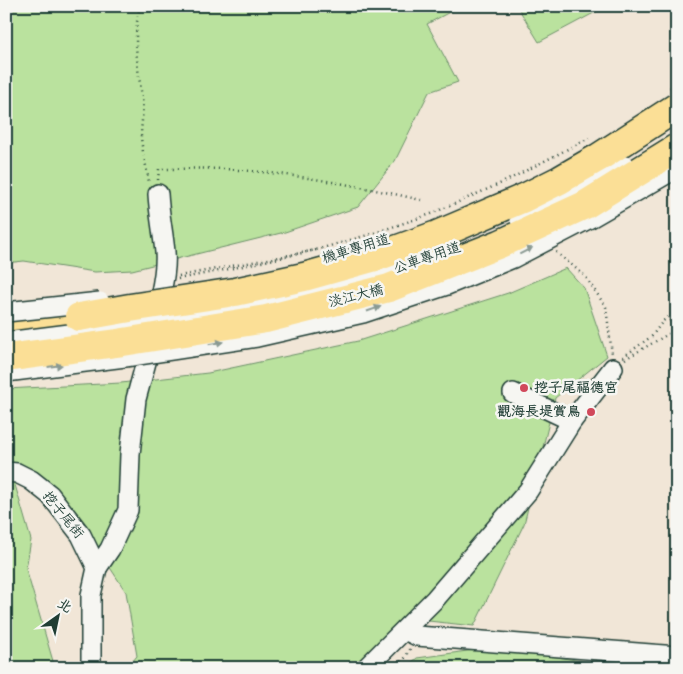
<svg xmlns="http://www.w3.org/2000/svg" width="683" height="674" viewBox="0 0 683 674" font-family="'Architects Daughter','LXGW WenKai TC',sans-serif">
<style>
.green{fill:#bae29e;stroke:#6c9069}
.building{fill:#e6c197;stroke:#1f3d34}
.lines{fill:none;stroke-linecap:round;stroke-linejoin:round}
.minor-casing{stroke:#1f3d34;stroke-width:22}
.highway-casing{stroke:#1f3d34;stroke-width:31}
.path{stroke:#1f3d34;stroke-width:2.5;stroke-dasharray:1 4;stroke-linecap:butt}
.minor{stroke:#f6f6f2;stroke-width:19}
.highway{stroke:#fbdf96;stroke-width:28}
.minor-bridge-casing{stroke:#1f3d34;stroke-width:22;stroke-linecap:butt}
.highway-bridge-casing{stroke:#1f3d34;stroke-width:31;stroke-linecap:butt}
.path-bridge{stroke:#1f3d34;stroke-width:2.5;stroke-dasharray:1 4;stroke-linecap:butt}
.minor-bridge{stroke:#f6f6f2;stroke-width:19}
.highway-bridge{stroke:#fbdf96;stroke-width:28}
.oneway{fill:#8a9a93}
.poi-dot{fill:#d1495b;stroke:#f6f6f2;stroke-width:2}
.labels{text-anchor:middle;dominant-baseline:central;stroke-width:5;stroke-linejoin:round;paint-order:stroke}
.street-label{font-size:14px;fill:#1f3d34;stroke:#f6f6f2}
.poi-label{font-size:14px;font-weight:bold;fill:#1f3d34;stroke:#f6f6f2;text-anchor:start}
</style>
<rect width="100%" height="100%" fill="#f1e6d7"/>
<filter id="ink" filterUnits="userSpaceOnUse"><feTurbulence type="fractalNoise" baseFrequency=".02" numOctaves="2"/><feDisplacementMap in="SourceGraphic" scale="10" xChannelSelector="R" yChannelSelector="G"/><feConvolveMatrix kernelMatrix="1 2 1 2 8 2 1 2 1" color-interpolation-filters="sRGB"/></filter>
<g filter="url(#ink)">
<!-- green -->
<g class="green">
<path d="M6,6H461L427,24L458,82L429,92L395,161L358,207L285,232L132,270L95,272L24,261L6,263Z"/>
<path d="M517,6H607L539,42Z"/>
<path d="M566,268L584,288L607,356L555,398L524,524L474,626L401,618L355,668H127L137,656L126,592L63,496L18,469H6V389L121,383L208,373L358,341L508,293Z"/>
<path d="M6,478H13L31,540L26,569L55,668H6Z"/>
<path d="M496,647L624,668H405L417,658Z"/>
</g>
<!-- building -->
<path class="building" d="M677,316V327L674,329L669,320Z"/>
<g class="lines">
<!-- minor casing -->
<g class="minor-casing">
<g id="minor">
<path d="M157,313C160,293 167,273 165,252C163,232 159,213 158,194"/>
<path d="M513,393L572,421"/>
<path d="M6,472L17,473L31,480L50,495L81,535L97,568L91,595V664L89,668"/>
<path d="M97,568L110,549L128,510L130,454L136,399L152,340"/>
<path d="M405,630L417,636L677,656"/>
<path d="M366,668L435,599L528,491L572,421L613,368"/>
</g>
</g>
<!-- highway casing -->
<g class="highway-casing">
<path id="highway" d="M6,327L79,317"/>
</g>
<!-- path -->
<g class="path">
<path d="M140,6C132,37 138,68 142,98C144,111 141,124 141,137C142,152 147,167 149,183"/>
<path d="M670,88L677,83"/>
<path d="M158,180L159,169C180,169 202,168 224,169C291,173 356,185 421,200"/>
<path d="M556,252L585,276L606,307L612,354"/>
<path d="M179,276L316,250L371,234L431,214L504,182L589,138"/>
<path d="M623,357L652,336L663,321L677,311"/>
<path d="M625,359L677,329"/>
<path d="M393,668L405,658L410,649"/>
</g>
<!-- minor -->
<use href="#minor" class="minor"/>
<!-- highway -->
<use href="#highway" class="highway"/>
<!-- minor-bridge casing -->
<g class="minor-bridge-casing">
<g id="minor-bridge">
<path d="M520,220L625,166"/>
<path d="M6,312L100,302"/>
<path d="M6,342L125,327L254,307L351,283L433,257"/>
<path d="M6,372L125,357L257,337L363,313L447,285L513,258L592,217L677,168"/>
</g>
</g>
<!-- highway-bridge casing -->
<g class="highway-bridge-casing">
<g id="highway-bridge">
<path d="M79,317L130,308L235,292L304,277L379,256L437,235L524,198L560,180L598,158L677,107"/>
<path d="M6,358L117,343L266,319L389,288L500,244L585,205L677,148"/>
</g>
</g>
<!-- path-bridge -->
<path class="path-bridge" d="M178,279L229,269L316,250"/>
<!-- minor-bridge -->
<use href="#minor-bridge" class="minor-bridge"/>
<!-- highway-bridge -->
<use href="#highway-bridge" class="highway-bridge"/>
</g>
<!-- one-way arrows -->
<defs><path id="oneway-solid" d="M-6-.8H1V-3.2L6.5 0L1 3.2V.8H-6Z" transform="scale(1.25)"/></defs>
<g class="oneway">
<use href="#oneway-solid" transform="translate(526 251) rotate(-27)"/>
<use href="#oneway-solid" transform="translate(374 309) rotate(-19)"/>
<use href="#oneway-solid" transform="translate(216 343) rotate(-9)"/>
<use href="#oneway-solid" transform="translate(55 366) rotate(-7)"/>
</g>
</g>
<!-- markers -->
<g class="poi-dot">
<circle cx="524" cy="388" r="5"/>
<circle cx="591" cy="412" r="5"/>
</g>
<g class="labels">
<!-- street labels -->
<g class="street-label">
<text transform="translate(356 249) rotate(-17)">機車專用道</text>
<text transform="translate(427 258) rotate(-19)">公車專用道</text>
<text transform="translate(356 296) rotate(-14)">淡江大橋</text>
<text transform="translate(63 515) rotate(51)">挖子尾街</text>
</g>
<!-- poi labels -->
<g class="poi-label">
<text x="534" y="388">挖子尾福德宮</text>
<text x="581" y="412" text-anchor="end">觀海長堤賞鳥</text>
</g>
</g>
<!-- margin -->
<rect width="683" height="674" fill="none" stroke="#f6f6f2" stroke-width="25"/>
<rect x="12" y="12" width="658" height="649" fill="none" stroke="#1f3d34" stroke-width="2" filter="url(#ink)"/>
<!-- north arrow -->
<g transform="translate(58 616) rotate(33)" stroke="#f6f6f2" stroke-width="4" paint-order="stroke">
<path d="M0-4L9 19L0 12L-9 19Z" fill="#1f3d34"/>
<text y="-8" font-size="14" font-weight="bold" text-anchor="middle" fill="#1f3d34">北</text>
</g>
</svg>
